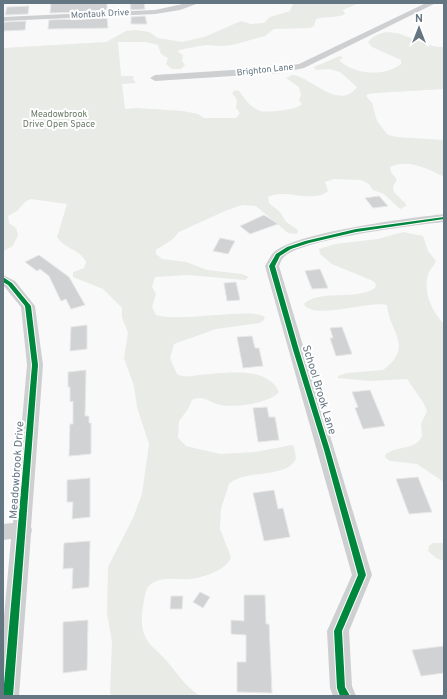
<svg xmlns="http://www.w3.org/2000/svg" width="447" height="699" viewBox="0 0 447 699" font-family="Overpass,sans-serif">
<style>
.green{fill:#e8ebe6}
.building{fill:#d0d2d3;stroke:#e8e8e8}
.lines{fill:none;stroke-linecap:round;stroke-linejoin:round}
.minor{fill:#cecfd0;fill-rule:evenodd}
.cycleway-casing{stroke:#fff;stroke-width:2}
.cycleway{fill:#00873e;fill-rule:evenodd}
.labels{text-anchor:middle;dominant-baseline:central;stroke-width:4;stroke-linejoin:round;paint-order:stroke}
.far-street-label{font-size:9px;fill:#657683;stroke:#fff}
.far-park-label{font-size:9px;fill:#687a64;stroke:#fff}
.street-label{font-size:11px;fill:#657683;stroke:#fff}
</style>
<rect width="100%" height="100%" fill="#f9f9f9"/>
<!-- green -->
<g class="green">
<path d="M291,3H359L343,10L345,14C339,18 326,16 316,19L314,26L310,28L274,29L265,36L232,45L222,46L205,45L179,50L178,52L183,55L182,61L185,65L181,69H172L166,64L168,58L161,54L158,45L146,42H118L121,76H134L133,79L136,83L122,84L125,109L137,108L183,111L198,114L204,118H236L240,113L236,108L237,100L232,93L235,90L239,91C244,98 251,108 260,111C268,113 297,110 302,104L299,100L301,95L299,87L286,78L292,75C311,76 339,112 357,87L340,72L329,69L316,70L314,67L340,56L343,58L339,60C354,75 385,77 401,64V60L372,47L368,42C390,17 418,48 444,47V89L376,93L368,94L366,96L372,103L377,121L388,135L397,137L444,140V177C429,169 408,158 390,167L391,172L397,180L393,186L394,192L406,204V206L400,209L384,194L373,190L369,184L361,180L334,179L325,182L328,191C313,204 284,188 268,197L269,203L280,212L286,222L298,230L297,234L288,233L256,206L242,205L225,211L179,232L173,239L156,250V254L162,259L186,262L207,270L242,274L249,277L245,280L188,275L155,277L152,287L156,294L152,307L156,315C179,323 253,307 265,317L263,321L260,323L216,329L174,344L170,358L177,374C184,378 191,376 198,375C222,374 266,364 279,392C271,403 234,408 221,405C209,403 204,394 192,400L188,409L179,421L178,438L186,446L220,454L255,452L292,445L294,447L296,458C289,479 244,469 229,484L221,509L220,529L231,557C227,570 202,578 190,579C177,580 163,576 151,584C146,587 145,595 144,600C142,611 140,626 145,636C149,646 158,651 165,659C176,671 185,687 200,696H112L110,693L112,642L107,613L108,567L133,518L142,494L149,444L137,407L134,386L124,358L128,333L122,317V308L103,289L73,277V272L84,268L86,262C80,249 64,249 57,237L67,204L31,199L26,201L17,211L8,216L9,223L16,228L18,235L13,246L3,251V48L106,42L126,31L136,30L149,32L158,38L182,42L204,37L241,21L251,24L264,23L270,17L290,11L291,8L293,5Z"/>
<path d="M403,232L423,236L428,251L436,261C434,267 429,269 428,275C423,293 432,311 444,324V482L417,464L390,461L385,457V455C396,445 416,451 422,436L421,424L427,411L423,402L407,379L369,381L338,378V376L347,373L383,370C415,346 389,332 387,305C370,300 312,321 304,304C319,289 355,301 375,288L376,284L373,281L332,264L320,254L319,249L335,244L378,239Z"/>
<path d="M433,543H444V561L436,558L428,551L429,546Z"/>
</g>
<!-- building -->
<g class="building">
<path d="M51,3H107V11L50,13Z"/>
<path d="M130,3H144L145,9L131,10Z"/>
<path d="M29,6L28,14L5,15L7,7Z"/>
<path d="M145,16L147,24H131V17Z"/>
<path d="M107,18L108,28L48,29L49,20Z"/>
<path d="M26,21L25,30L3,31L4,22Z"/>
<path d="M379,196L388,206L373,208L365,198Z"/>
<path d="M264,215L278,224L250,234L240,226Z"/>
<path d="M220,238L235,241L228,254L213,251Z"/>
<path d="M39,255L69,277L85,305L71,309L66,299L61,301L49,276L40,269L37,271L25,262Z"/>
<path d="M320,269L328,288L312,289L305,271Z"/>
<path d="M236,282L240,300L227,301L224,283Z"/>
<path d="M87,325V349L70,351L71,327Z"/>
<path d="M342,327L352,354L336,356L330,338H333L330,328Z"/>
<path d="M252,336L255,348H259L263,366L243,368L237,337Z"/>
<path d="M86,370L85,416H89V423H91V454L69,456L70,424H73V401L70,402V387H68V372Z"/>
<path d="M370,390L385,426L363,429L355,408L358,407L352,392Z"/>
<path d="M267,407L269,417H275L279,440L258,442L253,408Z"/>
<path d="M418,477L432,512L409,514L396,479Z"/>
<path d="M90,478V517L72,519L73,502H67V480Z"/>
<path d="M274,490L278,509L283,508L290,537L264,541L253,493Z"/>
<path d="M90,541L89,587L72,589L73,568L63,569L64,543Z"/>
<path d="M200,592L210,597L203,608L193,602Z"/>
<path d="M244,595H265L266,624H269L272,693L237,692V662H246V635L231,634V620L244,621Z"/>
<path d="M171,596H183L182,609H170Z"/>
<path d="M88,620L87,670L63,673V622Z"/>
<path d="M444,646V673L421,676L412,650Z"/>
</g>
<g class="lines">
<!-- minor -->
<g class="minor">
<path d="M187,3H199L180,10L155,14L3,21V17L155,10Z"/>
<path d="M426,3H436L304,68L280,73L155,81L150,78L155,75L280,67L299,64Z"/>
<path d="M444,214V222C416,225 299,239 283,258C281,260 280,264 279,266L372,575L349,631L352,686L356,696H333L330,688L327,631L352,575L265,266C268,262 270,256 273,253C294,232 411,218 444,214Z"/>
<path d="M3,275L15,281L35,306L43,365L31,527L32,530L31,534L19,696H3V628L11,539L3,540V524L13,523L27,365L21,307L3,285Z"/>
</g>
<!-- cycleway casing -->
<g class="cycleway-casing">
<g id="cycleway">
<path d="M444,217V219L356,232L309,243L291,249L280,256L275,266L299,350L330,450L366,575L342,631L345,687L350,696H340L337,688L334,631L358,575L324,450L293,350L269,266L276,254L287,247L305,241L356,229Z"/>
<path d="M3,277L12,283L31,306L38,365L13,696H3L32,365L25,306L8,285L3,282Z"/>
</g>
</g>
<!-- cycleway -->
<use href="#cycleway" class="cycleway"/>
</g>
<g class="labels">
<!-- far-street labels -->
<g class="far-street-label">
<text transform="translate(100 14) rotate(-3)">Montauk Drive</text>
<text transform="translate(265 70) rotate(-6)">Brighton Lane</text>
</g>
<!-- far-park labels -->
<g class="far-park-label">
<text x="59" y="114">Meadowbrook<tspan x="59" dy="10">Drive Open Space</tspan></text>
</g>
<!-- street labels -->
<g class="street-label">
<text transform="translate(319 390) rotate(73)">School Brook Lane</text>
<text transform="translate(17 470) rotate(-86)">Meadowbrook Drive</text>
</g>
</g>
<!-- border -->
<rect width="447" height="699" fill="none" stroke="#657683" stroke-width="8"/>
<!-- north arrow -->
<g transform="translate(419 28)" stroke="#ffffff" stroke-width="3" paint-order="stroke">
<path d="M0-3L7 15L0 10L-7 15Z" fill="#657683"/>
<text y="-6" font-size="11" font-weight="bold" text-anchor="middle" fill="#657683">N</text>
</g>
</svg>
